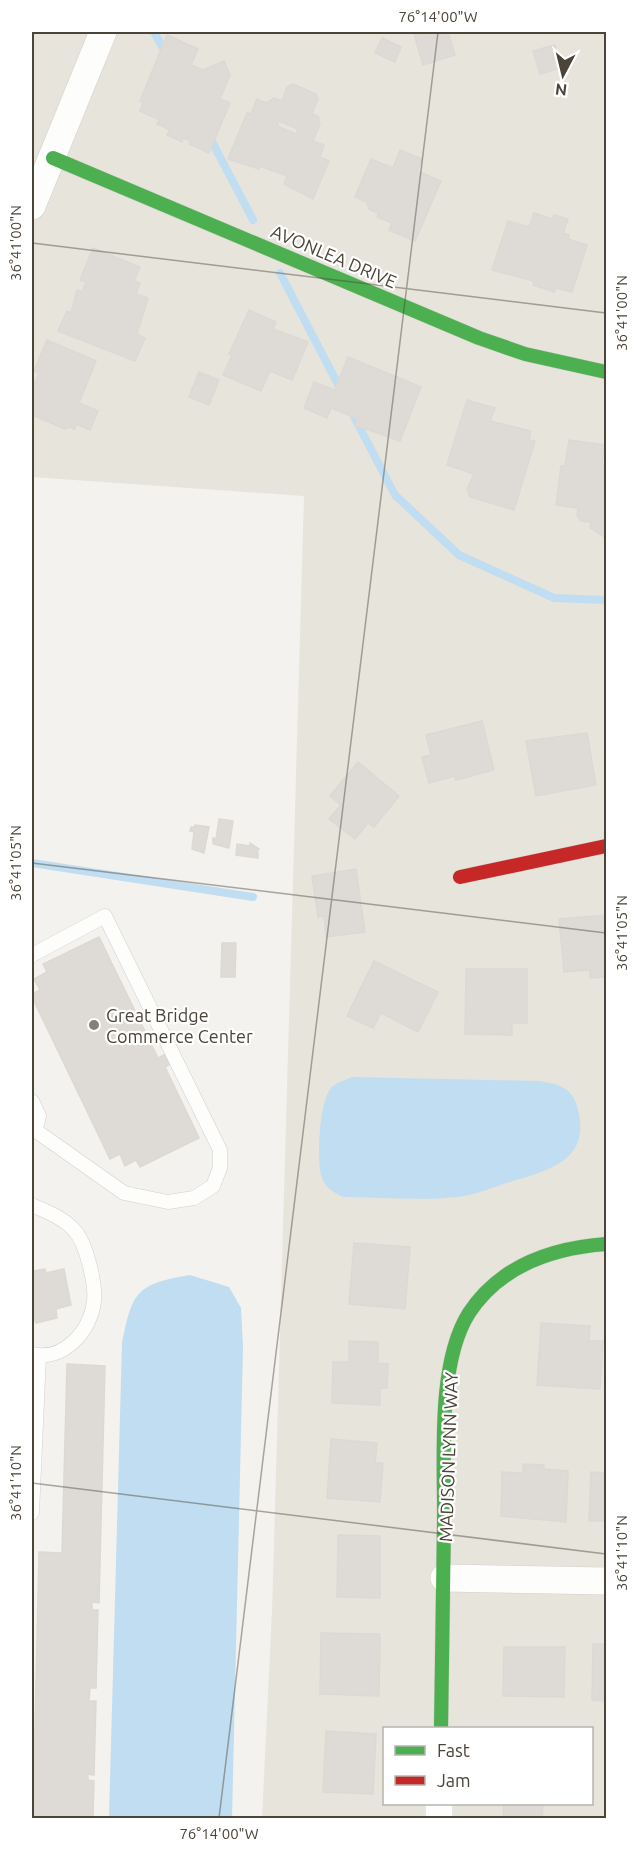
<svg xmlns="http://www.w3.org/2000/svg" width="638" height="1850" viewBox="0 0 638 1850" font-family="Ubuntu,sans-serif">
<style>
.residential{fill:#e7e4dc;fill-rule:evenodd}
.water{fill:#c0ddf1}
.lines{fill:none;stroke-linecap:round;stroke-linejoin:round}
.stream{stroke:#c0ddf1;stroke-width:8}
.building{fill:#dedbd6;stroke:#dcd9d4;stroke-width:1.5;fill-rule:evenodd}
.lane-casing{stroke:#d2d0cb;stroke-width:15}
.street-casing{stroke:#d2d0cb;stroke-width:28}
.fast-casing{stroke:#d3cfc5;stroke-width:15}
.jam-casing{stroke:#d3cfc5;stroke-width:15}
.lane{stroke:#fdfdfc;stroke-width:14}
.street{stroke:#fdfdfc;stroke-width:27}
.fast{stroke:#4caf50;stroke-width:14}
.jam{stroke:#c62828;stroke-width:14}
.ticks{fill:none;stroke:#4b4439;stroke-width:1.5;stroke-opacity:0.45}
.poi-dot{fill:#868178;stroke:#fff;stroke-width:2}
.labels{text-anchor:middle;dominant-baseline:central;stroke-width:4.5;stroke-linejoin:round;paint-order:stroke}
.street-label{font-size:18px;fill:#4b4439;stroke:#fff}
.poi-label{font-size:18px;fill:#4b4439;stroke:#fff;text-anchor:start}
.neatline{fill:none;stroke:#4b4439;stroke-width:2}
.ticks-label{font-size:15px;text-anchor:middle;fill:#4b4439}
</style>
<rect width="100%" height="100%" fill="#f4f2ee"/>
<!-- residential -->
<path class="residential" d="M32,32H606V1818H262L272,1611L304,496L32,477ZM384,1728H592V1804H384Z"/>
<!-- water -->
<g class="water">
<path d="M352,1077L539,1081C560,1084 573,1088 578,1110C591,1161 548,1170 510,1182C493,1187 475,1195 458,1197C420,1201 381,1197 343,1197C333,1192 324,1187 321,1175C317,1157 319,1102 331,1088C336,1083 345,1080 352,1077Z"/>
<path d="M190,1275L229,1287L241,1308L243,1347L232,1818H109L122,1343C132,1291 137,1284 190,1275Z"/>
</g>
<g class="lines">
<!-- stream -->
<g class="stream">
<path d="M154,32L167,55"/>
<path d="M209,136L253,220"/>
<path d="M280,273L342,392"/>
<path d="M350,409L395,495L459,555L554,598L606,600"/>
<path d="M32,863L253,897"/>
</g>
</g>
<!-- building -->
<g class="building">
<path d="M424,32H448L455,55L423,65L414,34Z"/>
<path d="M167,35L198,49L191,65L203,70L224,61L230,75L220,99L230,103L209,153L189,144L191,141L183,138L182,142L167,135L170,130L157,124L160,120L140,111L143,103L140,101Z"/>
<path d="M382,38L401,47L395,62L375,53Z"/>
<path d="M555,45L561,68L540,74L533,51Z"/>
<path d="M293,84L316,94L318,99L312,114L318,116L320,124L313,141L324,145L320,157L329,161L313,199L284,184L287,176L260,166L259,169L228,159L247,113L251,114L257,99L266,103L274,98L282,101L287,87ZM279,121L298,129L296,134L277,126Z"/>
<path d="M400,150L422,159L417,171L441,181L415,241L389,230L392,223L377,217L379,214L369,209L367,202L355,197L371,159L393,168Z"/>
<path d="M534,213L552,219L554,215L568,219L563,233L569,235L568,239L587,245L572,292L556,288L554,292L533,285L534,281L492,270L508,221L529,227Z"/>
<path d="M93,248L140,267L134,281L140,283L136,294L148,298L137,334L145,338L135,361L58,331L67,311L71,313L77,290L82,292L86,282L80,280Z"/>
<path d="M249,310L276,322L273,329L308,342L292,380L270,371L261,391L223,375L232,355L229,354Z"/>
<path d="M47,340L96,361L79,403L98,411L90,430L76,424L75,429L69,427L65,429L32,415V382L35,383L39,373L34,371Z"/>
<path d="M348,357L421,387L400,441L355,425L358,419L331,408L327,418L304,408L314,382L335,390Z"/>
<path d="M199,372L219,380L209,405L189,397Z"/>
<path d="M467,400L495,408L490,421L531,431L529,440L535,441L514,510L470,497L467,489L474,474L447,465Z"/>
<path d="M569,440L605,445L602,464L606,465V538L590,528L591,522L581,521L577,515L578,508L556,505L561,466H565Z"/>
<path d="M482,721L494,770L456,780L455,776L429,783L422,757L431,755L426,735Z"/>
<path d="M587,733L596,785L536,796L526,741Z"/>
<path d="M358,762L399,796L374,827L368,823L355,839L329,819L341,805L330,796Z"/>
<path d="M219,819L233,821L229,848L213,844V838L216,839Z"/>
<path d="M195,825L209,827L204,853L192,849L194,832L190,831L191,827H195Z"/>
<path d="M250,843L259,849L256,853H258V858L236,855L237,844L250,846Z"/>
<path d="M356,869L365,932L326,937L324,916L318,917L312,876Z"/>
<path d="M606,915V977L590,978V970L564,972L559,919Z"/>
<path d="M99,937L158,1058L168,1053L173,1062L165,1067L199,1138L140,1167L136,1160L125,1166L120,1154L110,1159L32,997V994L40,990L34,979L47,972L43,964Z"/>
<path d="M222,943H236L235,977H221Z"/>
<path d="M374,961L438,992L418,1032L381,1013L373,1028L347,1016Z"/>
<path d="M466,969H527V1023H512V1035L465,1034Z"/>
<path d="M354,1243L410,1247L405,1309L349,1304Z"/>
<path d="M45,1269L46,1273L64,1269L71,1305L56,1309L57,1318L36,1323L32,1313V1276L33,1271Z"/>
<path d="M541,1323L590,1326L589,1341H603L600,1389L537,1385Z"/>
<path d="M349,1341L378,1342V1363L388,1364L387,1388H380V1405L332,1403L333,1362H349Z"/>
<path d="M67,1364L105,1366L99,1603L92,1602V1610H98L96,1688H90L89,1701H96L94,1775L88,1774V1780L94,1781L93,1818H33L39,1552L62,1553Z"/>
<path d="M331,1439L377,1443L375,1463H383L380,1502L327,1498Z"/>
<path d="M523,1464L544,1465V1469L568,1471L566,1522L501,1516L502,1472L523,1473Z"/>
<path d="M591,1472L606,1473V1521H589Z"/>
<path d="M338,1535L380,1536V1598L337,1597Z"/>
<path d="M321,1633L380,1634L379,1696L320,1694Z"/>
<path d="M593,1644H606V1701L592,1700Z"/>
<path d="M504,1647H565L564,1697L503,1696Z"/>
<path d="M326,1731L376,1734L373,1794L323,1792Z"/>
<path d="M504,1804H543L542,1818H503Z"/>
</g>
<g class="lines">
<!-- lane casing -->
<g class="lane-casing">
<g id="lane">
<path d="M32,955L105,916L220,1150V1168L213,1186L194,1198L168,1202L124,1193L32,1128"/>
<path d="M32,1101L39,1116L36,1128"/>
<path d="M32,1205C47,1212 64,1218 75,1231C86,1243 96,1284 94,1301C91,1331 63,1362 32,1354"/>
<path d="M32,1513L39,1356"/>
</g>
</g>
<!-- street casing -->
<g class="street-casing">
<g id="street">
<path d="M32,206L103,32"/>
<path d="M444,1578L606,1581"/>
<path d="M439,1818V1804"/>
</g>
</g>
<!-- fast casing -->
<g class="fast-casing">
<g id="fast">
<path d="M53,158L479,338L525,354L606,372"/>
<path d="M441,1728C442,1660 443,1591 444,1523C445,1463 436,1365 469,1313C500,1266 552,1248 606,1244"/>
</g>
</g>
<!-- jam casing -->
<g class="jam-casing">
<path id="jam" d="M460,877L606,846"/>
</g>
<!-- lane -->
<use href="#lane" class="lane"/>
<!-- street -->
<use href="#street" class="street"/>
<!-- fast -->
<use href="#fast" class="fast"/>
<!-- jam -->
<use href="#jam" class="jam"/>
</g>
<!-- ticks -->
<path class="ticks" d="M32,243L606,313M32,863L606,933M32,1483L606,1554M219,1818L438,32"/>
<!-- markers -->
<circle class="poi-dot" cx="94" cy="1025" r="6"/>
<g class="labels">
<!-- street labels -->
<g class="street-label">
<text transform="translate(334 256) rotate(23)">AVONLEA DRIVE</text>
<text transform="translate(448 1457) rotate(-88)">MADISON LYNN WAY</text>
</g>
<!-- poi labels -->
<g class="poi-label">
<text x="106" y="1015">Great Bridge<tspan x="106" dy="21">Commerce Center</tspan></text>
</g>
</g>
<!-- border -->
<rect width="638" height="1850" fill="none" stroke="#ffffff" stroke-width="66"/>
<!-- legend -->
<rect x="383" y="1727" width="210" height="78" fill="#ffffff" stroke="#b7b4b0" stroke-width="1.5"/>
<rect x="395" y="1746" width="30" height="9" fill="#4caf50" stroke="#b7b4b0" stroke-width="1.5"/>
<text x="437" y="1757" font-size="18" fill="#4b4439">Fast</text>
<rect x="395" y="1776" width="30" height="9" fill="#c62828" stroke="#b7b4b0" stroke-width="1.5"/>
<text x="437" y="1787" font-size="18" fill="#4b4439">Jam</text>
<!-- north arrow -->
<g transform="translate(563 75) rotate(187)" stroke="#ffffff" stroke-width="4.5" paint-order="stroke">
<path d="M0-4.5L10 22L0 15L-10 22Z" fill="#4b4439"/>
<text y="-9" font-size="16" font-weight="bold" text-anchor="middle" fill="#4b4439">N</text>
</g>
<rect x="33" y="33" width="572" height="1784" class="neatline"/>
<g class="ticks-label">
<text x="438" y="22">76°14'00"W</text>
<text transform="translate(16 243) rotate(-90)" y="5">36°41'00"N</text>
<text transform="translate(622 313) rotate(-90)" y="5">36°41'00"N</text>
<text transform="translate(16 863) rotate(-90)" y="5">36°41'05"N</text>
<text transform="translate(622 933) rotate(-90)" y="5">36°41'05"N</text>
<text transform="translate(16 1483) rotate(-90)" y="5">36°41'10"N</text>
<text transform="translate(622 1553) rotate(-90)" y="5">36°41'10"N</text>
<text x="219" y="1839">76°14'00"W</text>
</g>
</svg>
